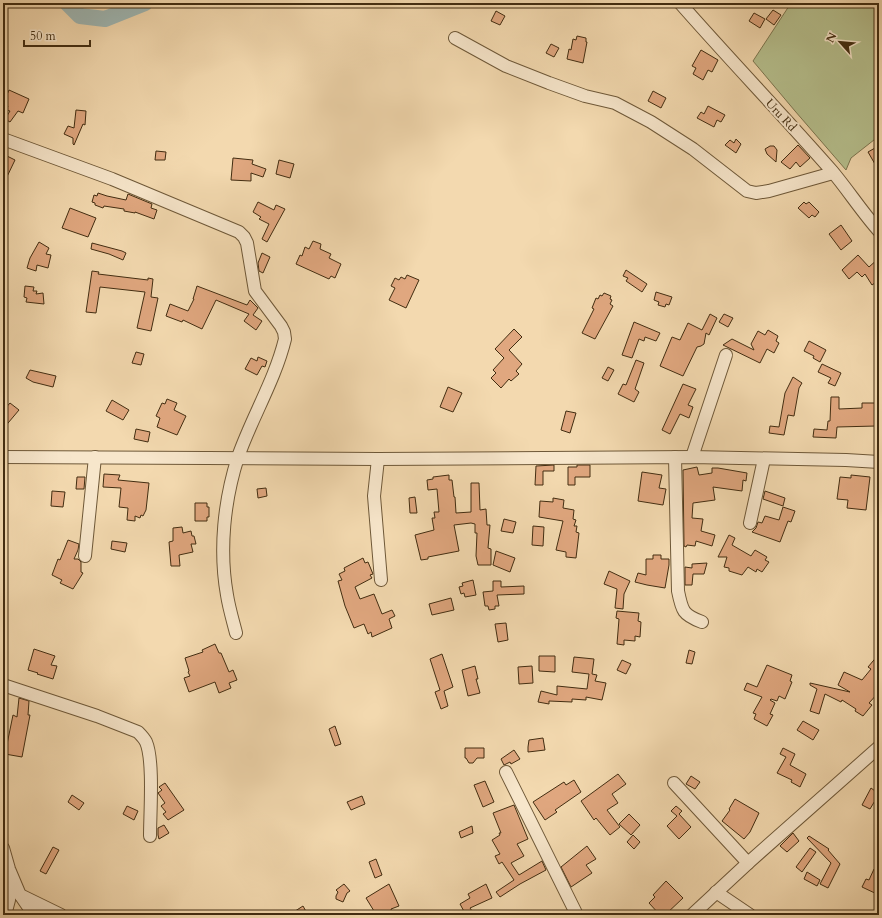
<svg xmlns="http://www.w3.org/2000/svg" width="882" height="918" viewBox="0 0 882 918" font-family="Cardo,serif">
<style>
.green{fill:#b6c08e;stroke:#7c7650}
.lines{fill:none;stroke-linecap:round;stroke-linejoin:round}
.river{stroke:#9fb8b5;stroke-width:16}
.building{fill:#e0a77f;stroke:#422d11}
.minor-casing{stroke:#6e5838;stroke-width:14}
.minor{stroke:#f7e6cb;stroke-width:12}
.labels{text-anchor:middle;dominant-baseline:central;stroke-width:4;stroke-linejoin:round;paint-order:stroke}
.street-label{font-size:12px;fill:#422d11;stroke:#f7e6cb}
</style>
<rect width="100%" height="100%" fill="#f3d9af"/>
<filter id="stains"><feTurbulence type="fractalNoise" baseFrequency=".005" numOctaves="4"/><feColorMatrix values="0 0 0 0 .2 0 0 0 0 .09 0 0 0 0 .02 0 0 0 .5 -.17"/></filter>
<radialGradient id="worn" r=".72"><stop offset=".6" stop-color="#630" stop-opacity="0"/><stop offset="1" stop-color="#630" stop-opacity=".3"/></radialGradient>
<!-- green -->
<path class="green" d="M791,3H879V136L851,158L846,170L795,111L753,61Z"/>
<g class="lines">
<!-- river -->
<path class="river" d="M67,3L80,16L105,19L145,3"/>
</g>
<!-- building -->
<g class="building">
<path d="M773,10L781,15L774,25L766,19Z"/>
<path d="M496,11L505,16L500,25L491,21Z"/>
<path d="M754,13L765,19L760,28L749,21Z"/>
<path d="M577,36L586,38V42H587L583,63L567,59L569,49L571,50L573,39L576,40Z"/>
<path d="M551,44L559,48L554,57L546,53Z"/>
<path d="M701,50L718,60L712,72L708,70L703,80L693,74L696,68L692,66Z"/>
<path d="M9,90L29,99L23,113L18,111L10,122L5,119L10,111L6,110L8,106L3,104Z"/>
<path d="M653,91L666,98L661,108L648,101Z"/>
<path d="M708,106L725,115L721,122L717,120L714,127L697,118L701,112L704,114Z"/>
<path d="M76,110L86,111L85,125L83,124L74,145L73,144V138L64,134L68,126L74,128Z"/>
<path d="M736,139L741,144L736,153L725,145L730,140L734,143Z"/>
<path d="M798,145L810,158L800,167L796,162L790,169L781,162Z"/>
<path d="M770,146H774L777,150L776,162L767,154L765,149Z"/>
<path d="M875,148L879,155V171L868,152Z"/>
<path d="M156,151L166,152L165,160H155Z"/>
<path d="M3,154L15,160L3,185Z"/>
<path d="M233,158L253,160L252,164L266,169L263,177L251,173V181L231,180Z"/>
<path d="M279,160L294,164L290,178L276,174Z"/>
<path d="M98,193L107,196L126,200L128,194L152,204L151,208L157,210L154,219L135,212V213L124,211V209L104,206L103,208L95,205V203L92,202L94,195L97,196Z"/>
<path d="M258,202L274,210L276,205L285,209L267,242L262,239L269,224L259,219L261,217L253,212Z"/>
<path d="M804,202L806,204L809,202L819,212L815,217L812,215L809,218L798,208Z"/>
<path d="M70,208L96,218L88,237L62,228Z"/>
<path d="M841,225L852,241L841,250L829,234Z"/>
<path d="M313,241L321,244L320,249L331,254L329,258L341,264L335,278L331,276L329,279L296,264L300,255L302,256L305,247L309,249Z"/>
<path d="M39,242L49,248L46,254L51,255L48,268L37,265L36,271L27,268L30,258Z"/>
<path d="M92,243L122,251L126,253L123,260L109,254L91,249Z"/>
<path d="M262,253L270,257L263,273L259,271L258,263Z"/>
<path d="M858,255L869,267L879,258V280L872,285L865,274L862,277L857,272L849,279L842,270Z"/>
<path d="M626,270L647,284L642,292L626,281L628,278L623,276Z"/>
<path d="M92,271L99,272L98,274L148,280V278L153,279L151,297L158,298L151,331L137,328L145,292L100,287L96,313L86,312Z"/>
<path d="M407,275L419,280L406,308L389,300L395,288L391,286L395,278L399,280L401,277L405,279Z"/>
<path d="M25,286L34,287L33,291H37L36,294L43,293L44,304L26,302L27,298L24,297Z"/>
<path d="M197,286L247,305L250,300L258,308L253,315L262,321L256,330L244,321L249,314L216,300L202,329L183,320L182,322L166,316L170,304L188,311L194,299H193Z"/>
<path d="M656,292L672,297L669,305L666,304L665,307L658,305L659,302L654,300Z"/>
<path d="M604,293L611,296L610,299L612,300L610,304L613,306L595,339L582,333L594,309L592,308L596,298L598,299L600,295L602,296Z"/>
<path d="M710,314L717,318L709,335L706,333L704,344L701,346L697,347L683,376L660,366L672,337L680,340L688,323L702,330Z"/>
<path d="M724,314L733,318L728,327L719,322Z"/>
<path d="M634,322L660,333L656,341L645,337L644,341L639,339L632,358L622,355Z"/>
<path d="M514,329L522,337L509,350L522,364L516,371L519,374L511,381L509,379L501,388L491,378L496,373L493,370L504,358L495,349Z"/>
<path d="M768,330L778,336L776,341L779,343L774,353L767,349L760,363L723,345L732,339L754,350L751,344L758,331L765,335Z"/>
<path d="M809,341L826,350L820,362L813,358L814,356L804,351Z"/>
<path d="M136,352L144,354L141,365L132,363Z"/>
<path d="M258,357L267,361L265,367L262,366L257,375L245,369L251,358L257,361Z"/>
<path d="M636,360L644,363L635,389L639,392L634,402L618,394L623,384L626,385Z"/>
<path d="M822,364L841,373L835,386L828,383L831,378L818,372Z"/>
<path d="M608,367L614,370L608,381L602,378Z"/>
<path d="M30,370L56,376L53,387L33,382L26,378Z"/>
<path d="M793,377L802,383L799,388L794,416L788,415L784,435L769,433L770,426L779,427L785,393Z"/>
<path d="M683,384L696,389L688,405L693,407L689,418L680,414L670,434L662,430Z"/>
<path d="M448,387L462,393L453,412L440,407Z"/>
<path d="M831,397H839V409L862,408V403H875L876,426L837,427L836,438L813,437L814,429L827,430L828,421H830Z"/>
<path d="M167,399L177,403L174,410L186,416L177,435L157,427L160,418L156,416L162,403L165,404Z"/>
<path d="M112,400L129,410L123,420L106,411Z"/>
<path d="M10,403L19,410L3,429V411Z"/>
<path d="M566,411L576,413L570,433L561,430Z"/>
<path d="M136,429L150,432L148,442L134,439Z"/>
<path d="M554,465V471H543V485H535L536,466Z"/>
<path d="M577,465H590V477H575V485H568V467H577Z"/>
<path d="M697,467L699,475L712,473V468H718L747,473L746,481L743,480L742,491L713,487L715,500L693,503L692,518L703,519L701,531L715,535L712,546L696,541L695,546L687,545L686,547L684,546L683,470Z"/>
<path d="M642,472L662,475L659,488L666,489L663,505L638,501Z"/>
<path d="M104,474L120,475L118,480L149,483L146,510L143,516L141,515L140,518L135,516V521L127,520L128,508L119,507L121,488L103,487Z"/>
<path d="M449,475V480H452L454,497H455L456,513L471,512V483H479L480,510L486,509L487,525H490L488,548L491,549V565H478L476,556L477,533H475V524L471,523L454,525L459,551L428,557V559L421,560L415,535L434,530L432,518H435L434,512H439L437,489L428,490L427,480L433,479V477Z"/>
<path d="M851,475L870,477L866,510L847,508L848,500L837,499L840,477L851,478Z"/>
<path d="M77,477H85L84,489H76Z"/>
<path d="M266,488L267,496L258,498L257,489Z"/>
<path d="M52,491L65,492L63,507L51,506Z"/>
<path d="M765,491L785,498L783,506L763,499Z"/>
<path d="M415,497L417,513H410L409,498Z"/>
<path d="M553,498L564,500L563,508L574,510L573,519L576,520L574,526H577L576,532L579,533L576,558L566,557V552L556,550L563,521L539,517L540,501L553,502Z"/>
<path d="M195,503H207V507H209V517H207V521H195Z"/>
<path d="M783,507L795,511L791,522L788,521L780,542L752,532L756,528L758,522L762,523L765,516L779,520Z"/>
<path d="M504,519L516,522L513,533L501,531Z"/>
<path d="M533,526L544,527L543,546L532,545Z"/>
<path d="M182,527L183,533L191,531L192,536H194L196,544H191L193,552L179,555L180,566H171L169,542L173,541V528Z"/>
<path d="M729,535L735,538L732,545L751,556L755,550L767,557L765,560L769,562L762,572L757,569L756,572L748,567L742,575L729,571V568L724,567L727,557H718Z"/>
<path d="M68,540L79,544L78,550L74,559H78L81,562V572L83,573L73,589L60,583L62,580L52,575L58,559L60,560Z"/>
<path d="M112,541L127,543L125,552L111,549Z"/>
<path d="M496,551L515,558L510,572L493,565Z"/>
<path d="M653,555H661V559H669V565L665,588L647,585L635,582L638,573L646,575V559H653Z"/>
<path d="M363,558L365,563L368,562L373,574L370,575L372,578L355,587L360,599L374,594L382,614L392,610L395,616L389,619L392,628L372,637L371,632L368,634L364,624L354,628L345,606L338,581L342,580L339,574L345,571L344,568Z"/>
<path d="M707,563L704,574H693L692,585H685V567L692,568V564Z"/>
<path d="M609,571L630,581L624,594L623,609L615,608L617,589L604,584Z"/>
<path d="M473,580L476,595L465,597L464,593L461,594L459,587L463,586L462,583Z"/>
<path d="M493,581H501V587L524,586V594L497,595L499,606H495V609L489,610L488,606H485L483,592L493,591Z"/>
<path d="M451,598L454,610L432,615L429,604Z"/>
<path d="M617,611L639,613L638,621L641,622L640,637L635,636V641L624,640V645L617,644L619,619L616,618Z"/>
<path d="M506,623L508,640L498,642L495,624Z"/>
<path d="M215,644L219,653H221L229,672L233,670L237,680L229,683L231,688L219,693L215,682L189,692L184,678L190,676L188,672L189,671L185,658L203,652L202,650Z"/>
<path d="M34,649L55,656L51,665L57,666L53,679L37,674L38,673L28,670Z"/>
<path d="M689,650L695,652L692,664L686,663Z"/>
<path d="M442,654L453,687L444,691L448,706L441,709L435,692L440,690L430,659Z"/>
<path d="M879,654V692L869,703L872,705L863,716L855,711L856,709L842,700L841,702L825,694L819,714L810,711L817,689L810,685V683L850,692L838,685L844,672L862,680L871,669L868,667Z"/>
<path d="M539,656H555V672L539,671Z"/>
<path d="M574,657L594,659L592,674L597,675L595,681L606,683L602,700L586,697V700L572,699V702L549,701V704L538,702L541,691L557,695V686L587,689L589,674L572,672Z"/>
<path d="M622,660L631,664L626,674L617,670Z"/>
<path d="M767,665L792,675L790,681L792,682L785,699L779,696L777,701L771,699L770,700L775,703L770,714L773,715L767,726L754,719L756,714L753,713L762,697L744,690L747,683L757,687Z"/>
<path d="M475,666L478,679H476L480,693L468,696L462,670Z"/>
<path d="M532,666L533,683L519,684L518,667Z"/>
<path d="M19,698L29,701L28,715H30L22,757L5,754L13,715L17,717Z"/>
<path d="M803,721L819,730L813,740L797,730Z"/>
<path d="M335,726L341,744L335,746L329,729Z"/>
<path d="M543,738L545,750L528,752V747L529,740Z"/>
<path d="M465,748H484V758H477L473,763H469L466,758H465Z"/>
<path d="M783,748L795,754L790,765L806,774L800,787L791,782L792,780L777,773L786,757L780,754Z"/>
<path d="M514,750L520,759L511,764L510,762L504,765L501,759Z"/>
<path d="M618,774L626,784L612,794L618,803L607,810L620,827L610,835L596,818L594,820L581,801Z"/>
<path d="M691,776L700,782L695,789L686,784Z"/>
<path d="M574,780L581,792L555,810L557,812L545,820L533,802L564,782L566,785Z"/>
<path d="M485,781L494,802L483,807L474,785Z"/>
<path d="M165,783L184,810L168,820L163,814L166,812L161,806L165,803L158,793L162,790L159,787Z"/>
<path d="M871,788L879,794L870,809L862,805Z"/>
<path d="M72,795L84,803L79,810L68,802Z"/>
<path d="M362,796L365,804L351,810L347,802Z"/>
<path d="M735,799L759,813L750,832L744,839L722,821L730,810L729,809Z"/>
<path d="M514,805L528,839L517,844L524,856L511,863L519,875L542,861L546,870L520,884L500,897L496,892L514,880L502,862L499,864L495,856L500,854L492,840L500,835L499,833H501L493,813Z"/>
<path d="M127,806L138,811L134,820L123,814Z"/>
<path d="M676,806L682,811L679,814L691,827L679,839L667,826L677,816L671,811Z"/>
<path d="M629,814L640,825L631,835L619,824Z"/>
<path d="M164,825L169,833L159,839L158,835V828Z"/>
<path d="M472,826L473,833L461,838L459,832Z"/>
<path d="M793,833L799,841L787,852L780,846Z"/>
<path d="M633,835L640,842L634,849L627,842Z"/>
<path d="M809,836L829,849L828,850L840,864L828,888L820,884L831,863L807,838Z"/>
<path d="M587,846L596,859L586,865L592,873L571,887L561,867Z"/>
<path d="M53,847L59,850L46,874L40,871Z"/>
<path d="M810,848L816,852L802,872L796,867Z"/>
<path d="M376,859L382,875L375,878L369,862Z"/>
<path d="M874,869L879,871V895L862,887L866,879L869,880Z"/>
<path d="M807,872L820,880L817,886L804,879Z"/>
<path d="M666,881L683,898L665,915H660L649,903L655,897L653,895Z"/>
<path d="M344,884L350,891L347,893L343,902L336,899V896L338,892L336,890Z"/>
<path d="M389,884L399,906L391,909L392,913L375,915L374,911L366,898Z"/>
<path d="M486,884L492,898L470,908L472,911L466,915L460,904L470,898L468,894Z"/>
<path d="M303,906L308,915H289Z"/>
</g>
<g class="lines">
<!-- minor casing -->
<g class="minor-casing">
<g id="minor">
<path d="M680,3C730,60 782,114 832,171C848,190 862,212 879,231"/>
<path d="M455,38L506,66L549,83L585,96L615,103L651,122L693,149L747,191L756,193L769,191L833,173"/>
<path d="M3,139L112,179L239,232L244,237L247,243L255,291L281,326L284,332L285,339C275,380 252,417 238,457C224,501 219,550 227,595C229,608 233,621 236,633"/>
<path d="M3,457L378,459L692,457L846,460L879,462"/>
<path d="M675,457L678,591C682,611 683,615 702,622"/>
<path d="M692,457L726,355"/>
<path d="M378,459L374,496L381,580"/>
<path d="M750,523L764,459"/>
<path d="M85,556L95,457"/>
<path d="M3,685L97,716L138,732C141,735 144,738 146,742C154,760 150,814 150,836"/>
<path d="M506,772L577,915"/>
<path d="M674,783L748,863"/>
<path d="M3,848L9,869L20,895L61,915"/>
<path d="M716,892L750,915"/>
<path d="M21,896L34,915"/>
<path d="M5,915L9,900L10,887"/>
<path d="M692,915L748,863L879,747"/>
</g>
</g>
<!-- minor -->
<use href="#minor" class="minor"/>
</g>
<g class="labels">
<!-- street labels -->
<g class="street-label">
<text transform="translate(781 115) rotate(47)">Uru Rd</text>
</g>
</g>
<!-- margin -->
<rect width="882" height="918" fill="none" stroke="#f3d9af" stroke-width="16"/>
<rect x="4" y="4" width="874" height="910" fill="none" stroke="#422d11" stroke-width="2"/>
<rect x="8" y="8" width="866" height="902" fill="none" stroke="#422d11"/>
<!-- north arrow -->
<g transform="translate(840 42) rotate(297)" stroke="#f7e6cb" stroke-width="3" paint-order="stroke">
<path d="M0-3L7 15L0 10L-7 15Z" fill="#422d11"/>
<text y="-6" font-size="11" font-weight="bold" text-anchor="middle" fill="#422d11">N</text>
</g>
<!-- scale -->
<path d="M24 40v6h66v-6" fill="none" stroke="#422d11" stroke-width="2"/>
<text x="30" y="40" font-size="12" fill="#422d11" stroke="#f7e6cb" stroke-width="3" paint-order="stroke">50 m</text>
<rect width="100%" height="100%" filter="url(#stains)"/>
<rect width="100%" height="100%" fill="url(#worn)"/>
</svg>
